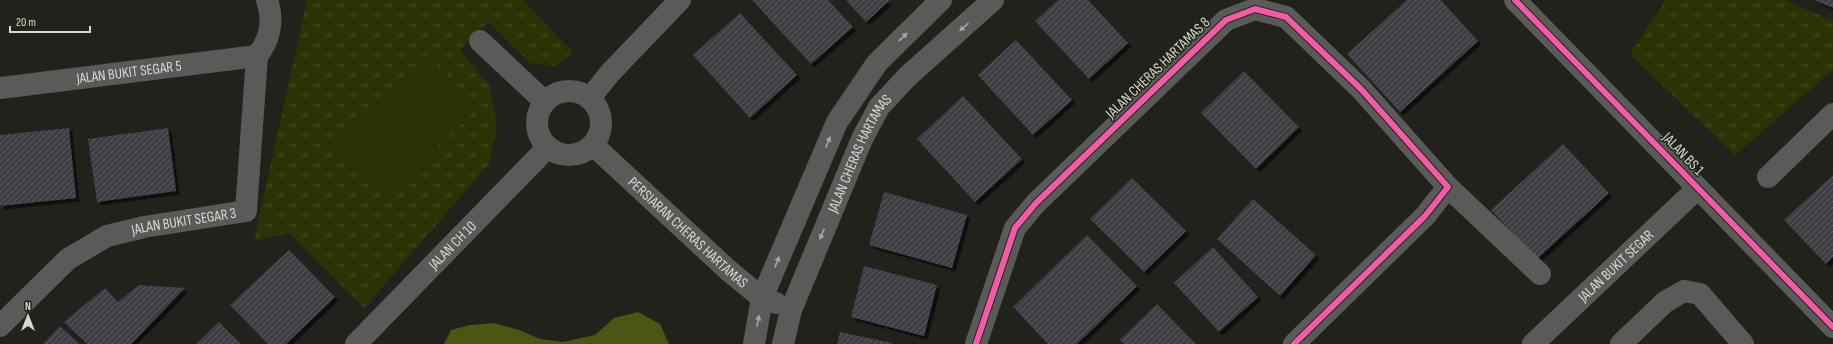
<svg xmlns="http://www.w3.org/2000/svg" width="1833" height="344" viewBox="0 0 1833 344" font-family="'Sofia Sans Condensed',sans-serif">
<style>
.park{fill:url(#park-tufts)}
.pitch{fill:#2c3204}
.water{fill:#4c5612}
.building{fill:url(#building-hatch);filter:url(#shadow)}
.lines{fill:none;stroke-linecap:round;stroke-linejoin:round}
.minor{stroke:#5a5b58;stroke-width:22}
.cycleway-casing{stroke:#23251a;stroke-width:8}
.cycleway{stroke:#f35aa7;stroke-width:6}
.oneway{fill:#a5a7a1}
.labels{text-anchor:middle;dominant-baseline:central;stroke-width:3;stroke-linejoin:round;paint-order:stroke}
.street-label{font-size:15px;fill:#d7d9d1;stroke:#23251a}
</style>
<defs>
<pattern id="park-tufts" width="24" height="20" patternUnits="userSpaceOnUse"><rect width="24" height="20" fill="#2c3204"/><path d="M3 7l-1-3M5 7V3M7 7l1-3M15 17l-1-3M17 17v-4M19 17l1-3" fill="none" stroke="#4a4f28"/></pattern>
<pattern id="building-hatch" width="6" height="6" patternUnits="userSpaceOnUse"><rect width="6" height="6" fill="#403d44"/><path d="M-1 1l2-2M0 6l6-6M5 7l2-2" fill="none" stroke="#5b585e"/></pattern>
<filter id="shadow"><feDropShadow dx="3.5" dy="3.5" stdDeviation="0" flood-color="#0009"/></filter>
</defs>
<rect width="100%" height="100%" fill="#22221d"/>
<!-- park -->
<g class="park">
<path d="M307,0H522L573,52L555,66L530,63L488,22L460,50L490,86L497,129L489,164L364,308L289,233L254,241Z"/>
<path d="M1666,0H1784L1833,21V70L1735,155L1630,54Z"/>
</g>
<!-- pitch -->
<path class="pitch" d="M427,55L478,107L385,198L333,146Z"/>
<!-- water -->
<path class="water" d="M638,312L660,324L669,344H444L451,330L470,325L494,323L519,330L540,339L563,342L595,335L614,318Z"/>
<!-- building -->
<g class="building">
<path d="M752,0H828L853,27L811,64Z"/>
<path d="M846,0H890L866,22Z"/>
<path d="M1058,0H1088L1128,43L1089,79L1035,21Z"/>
<path d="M1407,0H1441L1478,41L1400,112L1347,54Z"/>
<path d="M1815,0H1833V8L1819,2Z"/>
<path d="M740,13L797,75L750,118L693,55Z"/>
<path d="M1016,40L1072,100L1033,135L978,75Z"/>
<path d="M1244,71L1299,127L1256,169L1201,113Z"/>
<path d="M963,96L1022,159L975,202L917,139Z"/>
<path d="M69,128L76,198L0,206V135Z"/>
<path d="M168,128L176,191L97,202L88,139Z"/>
<path d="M1563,144L1609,193L1537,259L1491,210Z"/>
<path d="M1833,175V257L1826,264L1784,220Z"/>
<path d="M1132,178L1186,231L1144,272L1090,219Z"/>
<path d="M884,192L967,215L952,268L869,245Z"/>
<path d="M1253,199L1316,255L1280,296L1217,239Z"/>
<path d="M1087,235L1137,286L1077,344H1048L1013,307Z"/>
<path d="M1213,247L1258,297L1219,332L1174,283Z"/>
<path d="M289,250L335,297L286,344H268L230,305Z"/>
<path d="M864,266L937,285L924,336L851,317Z"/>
<path d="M139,285L185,288L131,344H87L64,322L105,288L118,302Z"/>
<path d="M1157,304L1196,344H1124L1120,340Z"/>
<path d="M219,322L241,344H196Z"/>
<path d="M60,326L79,344H43Z"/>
<path d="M840,332L892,343V344H837Z"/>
</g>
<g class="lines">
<!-- minor -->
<g class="minor">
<path d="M1515,0L1833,327"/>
<path d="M480,41L545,102"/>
<path d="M257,56C270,40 274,20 267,0"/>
<path id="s1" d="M0,88L257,56"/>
<circle cx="569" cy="123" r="32"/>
<path d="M590,98L610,73L680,0"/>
<path id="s2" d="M593,145L728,270L762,298L776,303"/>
<path d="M1768,177L1833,114"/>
<path d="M1448,187L1540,274"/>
<path id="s3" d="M0,326L68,259L107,236L144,227L246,211L257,56"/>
<path id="s4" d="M356,344L548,147"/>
<path d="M754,344L762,298L837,122L877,63L941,0"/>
<path id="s5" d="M783,344L791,310L862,139L879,107L908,76L993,0"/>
<path d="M976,344L1015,228L1036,203L1226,20L1255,9L1286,17L1361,89L1448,187L1425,216L1294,344"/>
<path id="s6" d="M1533,344L1698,188"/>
<path d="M1621,344L1665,302L1684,291L1700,294L1743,344"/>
</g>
<!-- cycleway casing -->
<g class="cycleway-casing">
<g id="cycleway">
<path d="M1515,0L1833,327"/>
<path d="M976,344L1015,228L1036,203L1226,20L1255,9L1286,17L1361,89L1448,187L1425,216L1294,344"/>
</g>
</g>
<!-- cycleway -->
<use href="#cycleway" class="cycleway"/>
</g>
<!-- one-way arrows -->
<defs><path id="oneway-solid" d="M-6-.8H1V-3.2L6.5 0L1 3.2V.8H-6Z"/></defs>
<g class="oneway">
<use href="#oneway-solid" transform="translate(964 27) rotate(138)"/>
<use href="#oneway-solid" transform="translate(903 37) rotate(-44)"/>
<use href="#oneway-solid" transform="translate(828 142) rotate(-67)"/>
<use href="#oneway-solid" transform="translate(822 234) rotate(113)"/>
<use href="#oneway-solid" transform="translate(777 262) rotate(-68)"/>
<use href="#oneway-solid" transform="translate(758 321) rotate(-79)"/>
</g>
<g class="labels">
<!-- street labels -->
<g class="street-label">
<text transform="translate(1158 68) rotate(-44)">JALAN CHERAS HARTAMAS 8</text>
<text stroke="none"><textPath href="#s1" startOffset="130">JALAN BUKIT SEGAR 5</textPath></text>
<text transform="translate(1683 154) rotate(46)">JALAN BS 1</text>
<text stroke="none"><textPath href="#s5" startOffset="206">JALAN CHERAS HARTAMAS</textPath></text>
<text stroke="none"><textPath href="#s3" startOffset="219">JALAN BUKIT SEGAR 3</textPath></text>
<text stroke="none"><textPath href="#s2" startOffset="129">PERSIARAN CHERAS HARTAMAS</textPath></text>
<text stroke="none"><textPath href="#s4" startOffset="138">JALAN CH 10</textPath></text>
<text stroke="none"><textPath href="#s6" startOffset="114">JALAN BUKIT SEGAR</textPath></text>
</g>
</g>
<!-- north arrow -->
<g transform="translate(28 316)" stroke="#23251a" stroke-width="3" paint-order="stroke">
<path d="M0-3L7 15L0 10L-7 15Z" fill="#d7d9d1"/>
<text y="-6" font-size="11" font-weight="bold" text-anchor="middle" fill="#d7d9d1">N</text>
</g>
<!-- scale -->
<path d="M10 26v6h80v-6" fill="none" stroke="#d7d9d1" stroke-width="2"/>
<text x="16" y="26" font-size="12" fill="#d7d9d1" stroke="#23251a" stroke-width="3" paint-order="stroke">20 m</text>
</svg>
